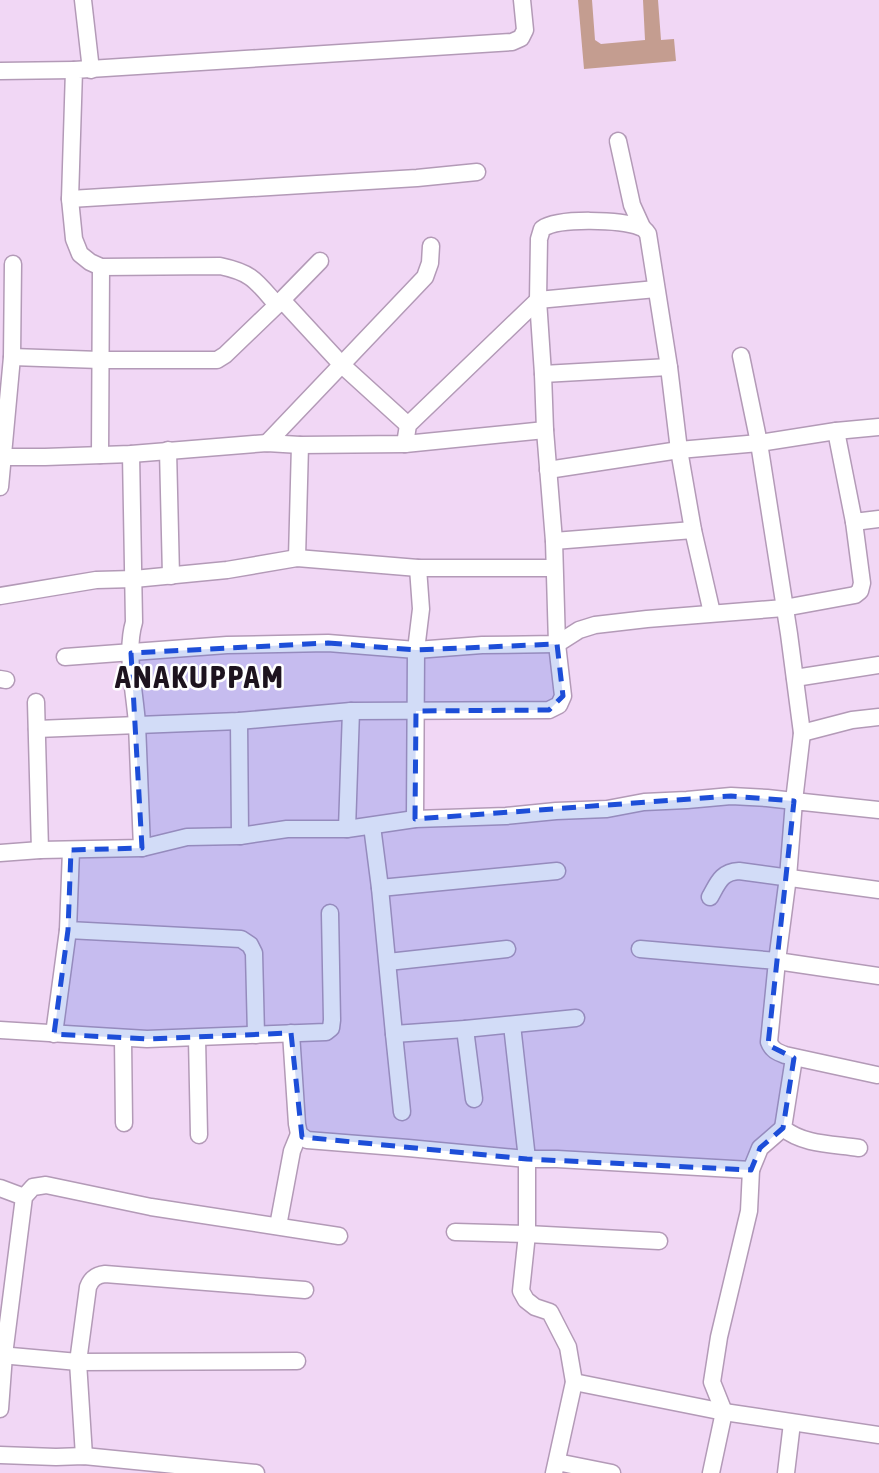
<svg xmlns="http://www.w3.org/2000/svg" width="879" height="1473" viewBox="0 0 879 1473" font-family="'Asap Condensed',sans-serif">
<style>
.building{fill:#c49d90}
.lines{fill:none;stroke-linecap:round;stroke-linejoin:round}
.minor-casing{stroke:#b39ab7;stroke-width:19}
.minor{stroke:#fff;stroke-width:16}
.marked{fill:#1d4ed8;fill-opacity:0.2;stroke:#1d4ed8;stroke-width:5;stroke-dasharray:14 9;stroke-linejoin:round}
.labels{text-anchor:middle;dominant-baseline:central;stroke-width:5;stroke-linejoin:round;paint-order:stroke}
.district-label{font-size:32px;font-weight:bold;letter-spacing:2px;fill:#1d131e;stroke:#fff}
</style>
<rect width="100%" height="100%" fill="#f1d7f5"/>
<!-- building -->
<path class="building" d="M578,0H592L595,40L601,44L645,40L643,0H658L661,40L674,39L676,61L584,69Z"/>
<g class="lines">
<!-- minor casing -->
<g class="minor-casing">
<g id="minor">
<path d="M83,0L91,70"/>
<path d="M0,71L74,70"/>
<path d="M618,141L632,205L642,227"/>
<path d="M70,199L417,178L477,172"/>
<path d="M282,300L342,365L408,425"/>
<path d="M277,305C256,281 253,273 220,266L101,267L90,262L80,254L74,239L70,199L74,70L512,42L521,38L525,30L522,0"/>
<path d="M12,357L100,360H217L225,355L277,305L320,261"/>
<path d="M543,374L669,367"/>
<path d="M836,431L854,522L879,519"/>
<path d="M267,443L425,277L430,263L431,246"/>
<path d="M405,444L408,425L538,300L656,289"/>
<path d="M168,450L171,576"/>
<path d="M131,454L134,622C125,652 135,693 137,724C139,765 140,807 142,848"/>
<path d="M100,455L101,267"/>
<path d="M0,457H45L131,454L267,443L300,445L405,444L545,430"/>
<path d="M548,470L679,450L759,443L836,431L879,427"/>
<path d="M0,487L12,357L13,264"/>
<path d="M554,541L693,530"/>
<path d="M297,558L300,445"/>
<path d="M0,596L96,580L134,579L227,570L297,558L418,568H554"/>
<path d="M65,657L227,645L328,643L416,650L482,645L557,644L579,630L595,625L647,619L784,608L855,595L860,591L862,583L854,522"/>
<path d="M795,678L879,665"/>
<path d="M0,679L6,680"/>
<path d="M36,702L40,850"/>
<path d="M239,721L240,836"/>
<path d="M37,729L239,721L351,711L549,710L559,705L563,696L557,644L554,541L545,430L543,374L538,300L539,239L542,229C559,217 621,220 640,227C644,228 646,231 648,234L669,367L679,450L693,530L712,613"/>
<path d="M802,733L852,720L879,717"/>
<path d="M879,810L794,801L788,877L777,961L879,976"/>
<path d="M415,819L416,650L421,609L418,568"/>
<path d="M372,826L380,888L394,1034L465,1029L576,1018"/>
<path d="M347,829L351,711"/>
<path d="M71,850L68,930L241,939L250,945L254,953L256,1035"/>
<path d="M0,853L40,850L142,848L187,837L240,836L287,829H347L415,819L506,816L556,811L607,809L644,802L687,800L731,796L767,798L794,801L802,733L789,634L759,443L741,356"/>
<path d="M380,888L557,871"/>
<path d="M710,897C718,883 721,872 739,871L879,890"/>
<path d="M640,949L777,961L769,1042C772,1050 777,1052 785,1055L877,1075"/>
<path d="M388,962L507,949"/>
<path d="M512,1025L527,1159V1234L521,1291L526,1300L535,1307L550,1312L568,1347L574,1382L554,1473"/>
<path d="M465,1029L474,1099"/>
<path d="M0,1030L147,1039L326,1032L331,1028L332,1020L330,913"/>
<path d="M291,1033L297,1124L299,1134L307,1140L408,1148L527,1159H557L751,1170L760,1148L783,1128"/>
<path d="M54,1034L68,930"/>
<path d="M394,1034L402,1112"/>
<path d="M197,1038L199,1135"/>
<path d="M123,1039L124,1123"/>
<path d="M794,1058L783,1128C803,1145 834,1144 859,1148"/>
<path d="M0,1188L24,1197"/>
<path d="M278,1226L292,1151L299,1134"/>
<path d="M455,1232L527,1234L659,1241"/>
<path d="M0,1355L78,1362L297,1361"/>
<path d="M574,1382L724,1412L879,1435"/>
<path d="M0,1409L4,1355L24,1197L33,1187L46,1185L151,1207L339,1236"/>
<path d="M0,1455L56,1457L84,1456L256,1473"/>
<path d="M84,1456L78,1362L88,1287C91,1279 96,1275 105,1274L305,1290"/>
<path d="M557,1462L612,1473"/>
<path d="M711,1473L724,1412L712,1382L719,1337L749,1211L751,1170"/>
<path d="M786,1473L792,1423"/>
</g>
</g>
<!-- minor -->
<use href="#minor" class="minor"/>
</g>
<!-- marked area -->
<path class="marked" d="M328,643L416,650L557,644L563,696L549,710L416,711L415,819L731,796L794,801L768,1045L794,1058L783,1128L760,1148L751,1170L527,1159L302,1137L291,1033L147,1039L54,1034L68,930L71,850L142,848L131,653Z"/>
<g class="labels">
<!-- district labels -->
<g class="district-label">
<text x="200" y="676">ANAKUPPAM</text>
</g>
</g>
</svg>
